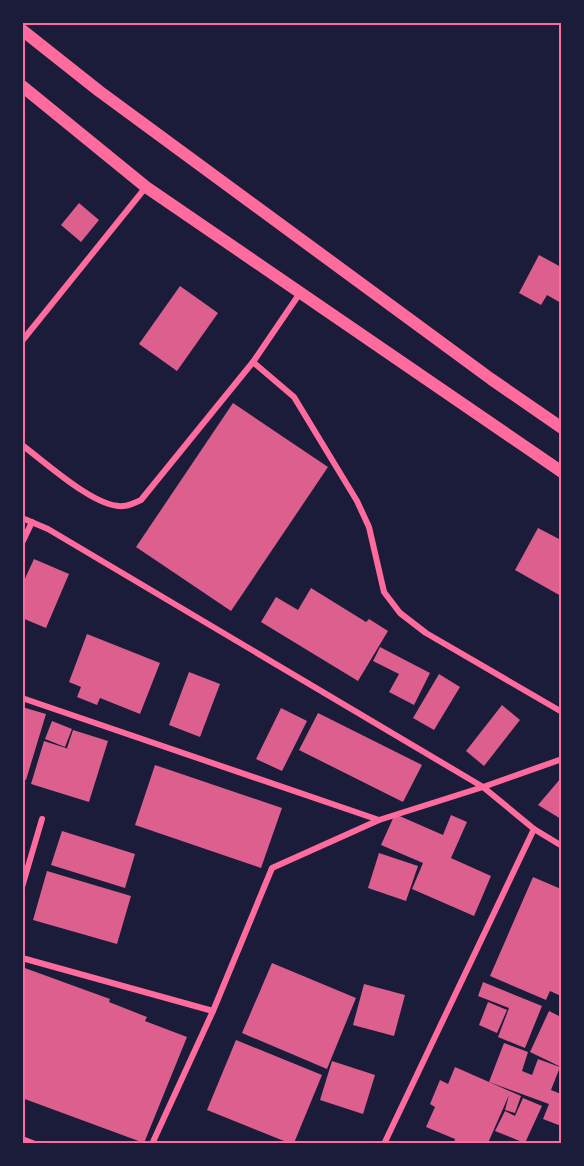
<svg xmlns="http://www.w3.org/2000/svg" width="584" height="1166" viewBox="0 0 584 1166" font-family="Barlow,sans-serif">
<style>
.building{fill:#dd5f8e}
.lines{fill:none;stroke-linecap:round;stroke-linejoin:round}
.minor{stroke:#ff6b9d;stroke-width:6}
.secondary{stroke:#ff6b9d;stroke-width:12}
.neatline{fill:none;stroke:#ff6b9d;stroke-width:2}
</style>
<rect width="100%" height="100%" fill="#1b1b3a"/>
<!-- building -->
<g class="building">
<path d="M79,203L99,220L81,242L61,225Z"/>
<path d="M539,255L561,267V303L547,295L541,305L519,293Z"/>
<path d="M180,286L218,313L177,371L139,344Z"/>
<path d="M233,403L328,467L231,611L136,547Z"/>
<path d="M538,528L561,540V596L515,570Z"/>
<path d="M34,559L69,574L46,628L22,618V585Z"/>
<path d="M311,588L366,622L369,619L388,631L358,681L261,622L276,597L298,610Z"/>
<path d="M87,634L160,663L140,714L100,698L97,705L77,697L81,687L69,682Z"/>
<path d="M380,647L430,673L414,705L389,692L399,674L373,661Z"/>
<path d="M189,672L220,684L200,737L169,725Z"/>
<path d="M439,674L460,687L434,730L413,718Z"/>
<path d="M502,705L520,720L484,766L466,751Z"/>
<path d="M22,707L46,714L26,780L22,779Z"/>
<path d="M281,708L307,721L282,771L256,759Z"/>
<path d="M318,713L422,765L403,802L299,750Z"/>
<path d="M52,721L72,729L65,747L45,739Z"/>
<path d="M73,730L108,741L89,802L31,784L44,741L69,749L67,748Z"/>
<path d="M155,765L282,808L261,868L135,825Z"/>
<path d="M561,778V819L538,805Z"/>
<path d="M395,814L443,835L451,815L467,822L451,858L491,876L474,916L412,889L423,863L381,845Z"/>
<path d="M62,831L135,854L125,888L51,865Z"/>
<path d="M379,853L418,866L406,901L368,888Z"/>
<path d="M47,871L131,896L117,944L33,920Z"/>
<path d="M533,877L561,889V996L550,991L546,1000L490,976Z"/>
<path d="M272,963L356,998L327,1069L242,1033Z"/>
<path d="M22,967L110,999L109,1002L147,1017L145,1021L187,1037L144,1143L22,1098Z"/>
<path d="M483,982L542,1006L525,1048L498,1037L509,1008L478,996Z"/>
<path d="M364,984L405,995L394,1036L353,1025Z"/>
<path d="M488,1002L507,1010L497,1033L479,1025Z"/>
<path d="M549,1011L561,1017V1067L530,1052Z"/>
<path d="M236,1040L322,1075L294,1143H289L207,1110Z"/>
<path d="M504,1043L528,1052L522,1071L532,1075L538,1059L560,1067L551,1090L561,1094V1126L543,1119L549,1104L489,1082Z"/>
<path d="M332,1061L375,1075L363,1114L320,1100Z"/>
<path d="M455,1067L521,1096L515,1113L505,1110L509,1095L488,1143H454L455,1139L426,1127L435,1107L430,1104L440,1080L448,1084Z"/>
<path d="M523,1098L542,1106L525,1143L495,1131L505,1111L515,1116Z"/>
</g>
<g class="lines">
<!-- minor -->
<g class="minor">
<path d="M22,341L146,187"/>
<path d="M253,362L300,293"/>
<path d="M22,445C45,462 96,509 123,506C129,506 136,502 141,500L253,362L294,397L357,501L369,527L384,592L400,613L426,633L562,712"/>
<path d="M22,518L48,529L483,787L534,829L562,846"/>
<path d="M22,543L32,522"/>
<path d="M22,698L379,820"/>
<path d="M22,887L42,819"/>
<path d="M22,958L213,1011"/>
<path d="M22,1139L35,1144"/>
<path d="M152,1144L213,1011L272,868L379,820L483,787L562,759"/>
<path d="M384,1144L534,829"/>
</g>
<!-- secondary -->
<g class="secondary">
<path d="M22,30L99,91L491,379L562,428"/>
<path d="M22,86L146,187L562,472"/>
</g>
</g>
<!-- border -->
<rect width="584" height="1166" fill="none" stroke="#1b1b3a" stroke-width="48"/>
<rect x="24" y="24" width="536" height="1118" class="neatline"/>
</svg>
